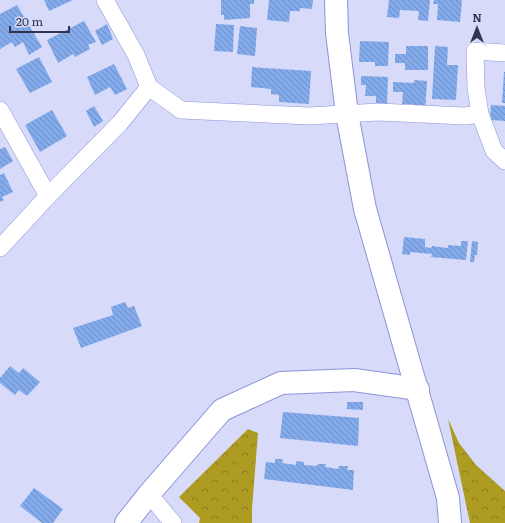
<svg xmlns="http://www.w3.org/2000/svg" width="505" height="523" viewBox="0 0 505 523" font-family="Literata,serif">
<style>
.forest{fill:url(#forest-crowns)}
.building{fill:url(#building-back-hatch)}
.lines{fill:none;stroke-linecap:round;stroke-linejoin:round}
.street-casing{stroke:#8e93db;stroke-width:18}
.secondary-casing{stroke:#8e93db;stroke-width:24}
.street{stroke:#fff;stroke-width:17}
.secondary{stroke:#fff;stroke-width:22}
</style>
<defs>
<pattern id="forest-crowns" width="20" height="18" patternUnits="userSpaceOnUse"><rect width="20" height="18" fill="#ad9b22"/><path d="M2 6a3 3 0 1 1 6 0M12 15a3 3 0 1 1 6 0" fill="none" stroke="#8d7f20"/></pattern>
<pattern id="building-back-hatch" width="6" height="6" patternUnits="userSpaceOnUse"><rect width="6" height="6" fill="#83abec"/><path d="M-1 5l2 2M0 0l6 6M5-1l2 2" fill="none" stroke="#6c8cc2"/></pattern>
</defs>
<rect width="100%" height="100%" fill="#d7daf9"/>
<!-- forest -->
<g class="forest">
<path d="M448,419L459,443L476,465L505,491V523H470Z"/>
<path d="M248,429L258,433L252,508V523H199L200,518L179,497Z"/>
</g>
<!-- building -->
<g class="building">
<path d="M44,0H73L49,11Z"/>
<path d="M221,0H254V4H250V18L224,20V15H221Z"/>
<path d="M269,0H313L312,9L300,8V11H290L289,22L267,20Z"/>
<path d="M389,0H430L428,21L418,20L419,11L400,10L399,18L387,17Z"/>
<path d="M434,0H462L460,22L437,20L438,4H433Z"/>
<path d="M17,5L42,47L29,55L23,42L15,47L12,42L0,49V14Z"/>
<path d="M84,21L96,42L88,45L90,49L75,57L73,54L58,63L47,40Z"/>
<path d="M107,24L113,39L102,45L95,31Z"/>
<path d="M216,24L234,25L233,52L214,51Z"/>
<path d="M240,26L257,28L255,56L237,54Z"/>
<path d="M360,41L389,42L388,66H375V62H359Z"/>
<path d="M406,46H428V70H405V63H395V54H406Z"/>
<path d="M435,46L448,47L447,65H458L456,100L432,99Z"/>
<path d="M39,57L52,82L30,93L16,69Z"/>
<path d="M114,64L127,89L115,95L110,87L95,95L87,77Z"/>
<path d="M252,67L311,71L309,104L279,102V95L271,94V89L251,87Z"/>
<path d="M504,72H505V103H502Z"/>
<path d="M361,76L388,77L387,104L376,103V96H365L366,85H361Z"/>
<path d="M414,80L427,81L425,113L413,112V104H402L403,92H393V82L414,83Z"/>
<path d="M491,105L505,106V121L490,120Z"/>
<path d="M94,106L103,121L94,127L86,111Z"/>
<path d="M52,110L67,136L40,152L25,125Z"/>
<path d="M5,147L13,161L0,169V149Z"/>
<path d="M4,173L13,192L2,197L4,200L0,202V175Z"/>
<path d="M404,237L425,239V247L431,248L432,246L448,248V245L461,246V241H468L466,260L431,257L432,254L410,252V255L402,254Z"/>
<path d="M472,241L478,242L477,255H475L474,262H470Z"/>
<path d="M125,302L128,308L134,306L142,326L81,348L73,328L113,315L111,307Z"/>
<path d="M10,366L19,373L23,368L40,382L27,396L19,390L15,395L0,383V378Z"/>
<path d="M347,402H363V410L347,409Z"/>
<path d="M283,412L359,418L358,446L280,438Z"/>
<path d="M275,459H283L282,463L296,465V461L304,462V465L317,466L318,464H326L325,467L338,469L339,466H348L347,470H354L353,490L264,479L266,462L275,463Z"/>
<path d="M34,488L63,509L53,523H42L20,506Z"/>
</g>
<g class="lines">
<!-- street casing -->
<g class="street-casing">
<g id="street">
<path d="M105,0L136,55L149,87L181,110L309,116L378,112L465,116L480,114"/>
<path d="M505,53L475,51L476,88L480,114L494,151L505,161"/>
<path d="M0,110L48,196"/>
<path d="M0,248L48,196L120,123L149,87"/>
<path d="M149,494L173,523"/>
</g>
</g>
<!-- secondary casing -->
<g class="secondary-casing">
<g id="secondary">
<path d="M336,0L337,33L347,114L365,209L448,498L450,523"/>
<path d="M126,523L149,494L222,410L281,383L354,380L418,389"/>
</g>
</g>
<!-- street -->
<use href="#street" class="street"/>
<!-- secondary -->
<use href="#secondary" class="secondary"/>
</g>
<!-- north arrow -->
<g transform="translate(477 28)" stroke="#d7daf9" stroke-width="3" paint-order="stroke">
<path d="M0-3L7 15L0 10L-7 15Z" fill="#323452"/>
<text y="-6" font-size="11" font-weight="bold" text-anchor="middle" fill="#323452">N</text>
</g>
<!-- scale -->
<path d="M10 26v6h59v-6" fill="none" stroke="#323452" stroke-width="2"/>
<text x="16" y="26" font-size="12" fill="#323452" stroke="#d7daf9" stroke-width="3" paint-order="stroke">20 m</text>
</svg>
